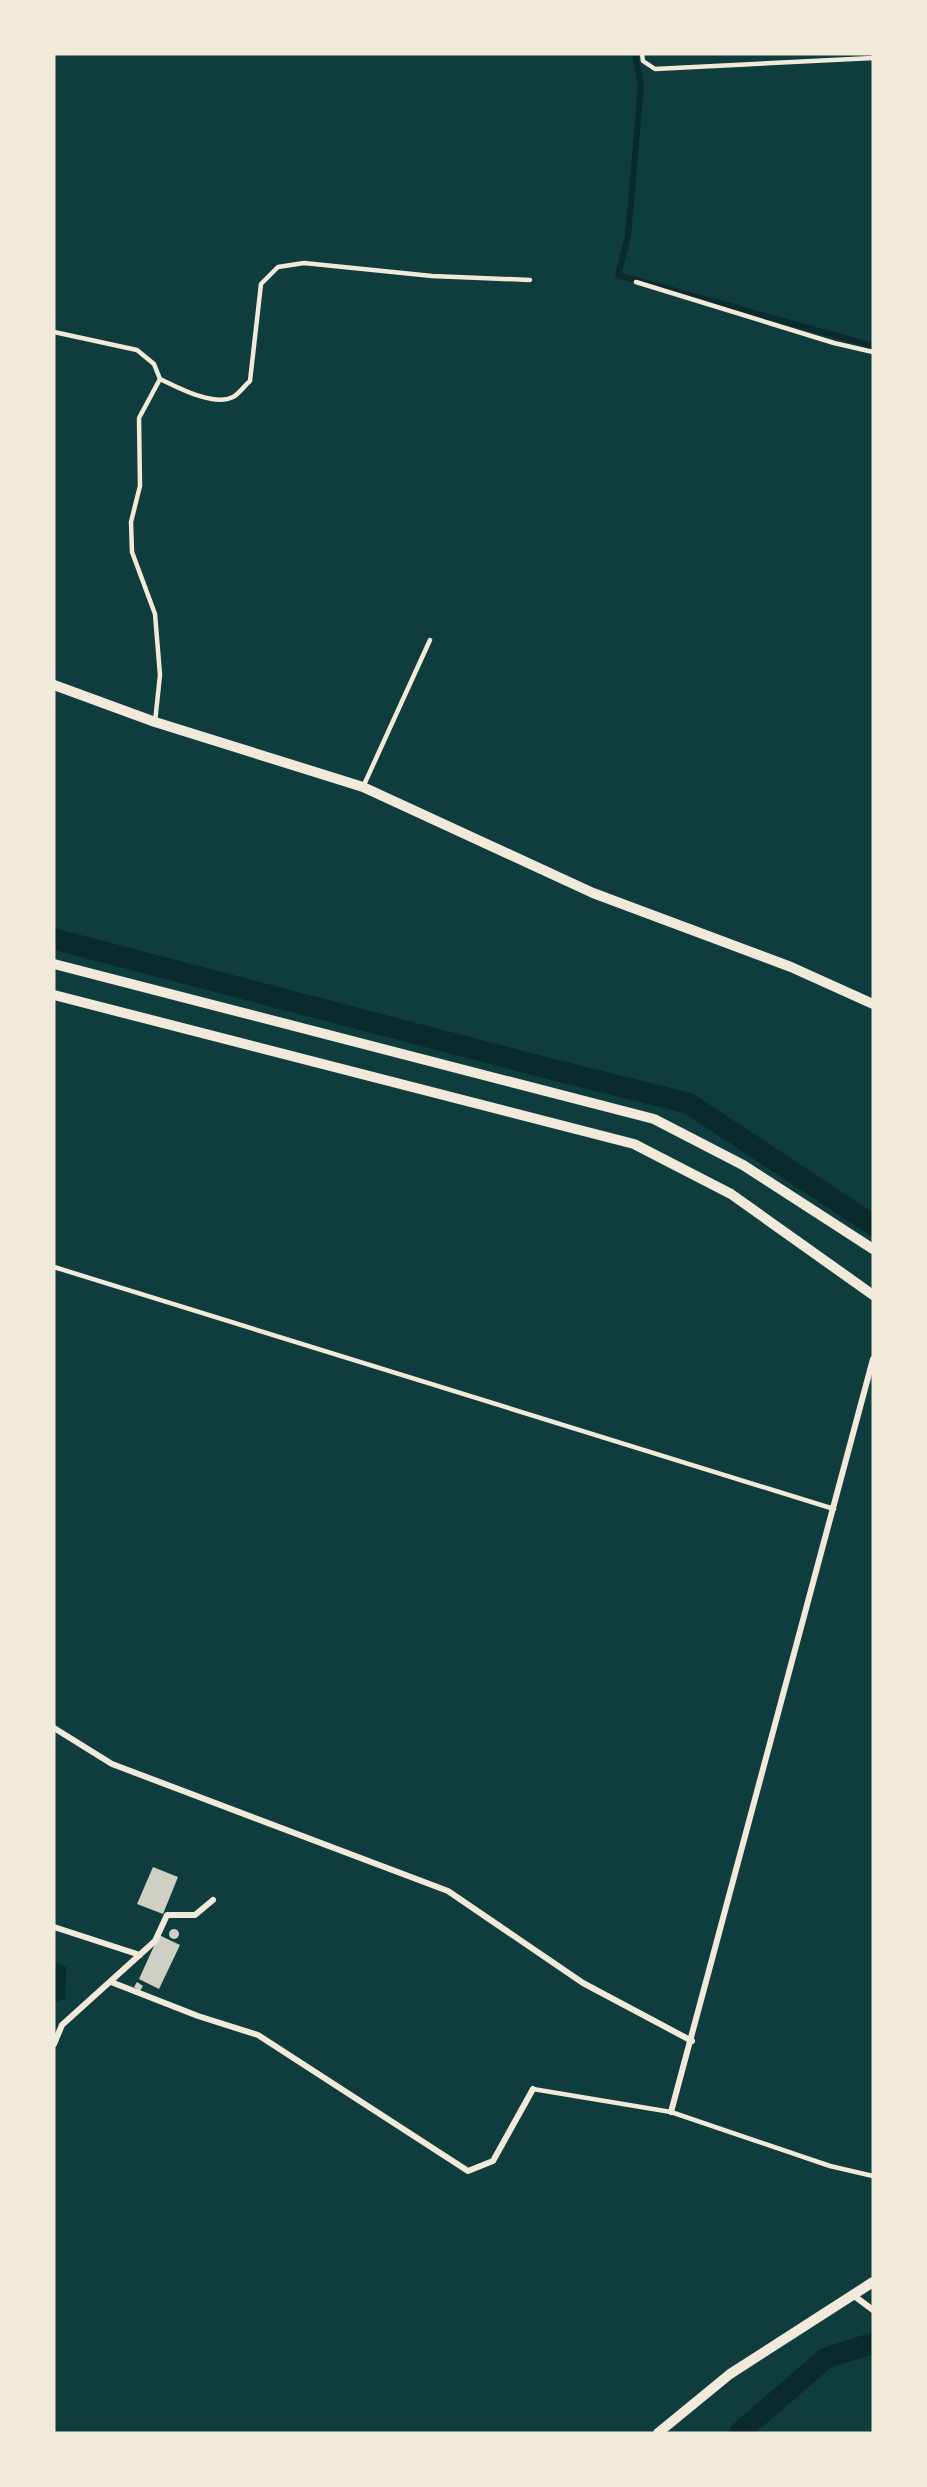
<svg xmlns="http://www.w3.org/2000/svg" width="927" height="2487" viewBox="0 0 927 2487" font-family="Quicksand,sans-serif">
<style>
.water{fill:#0a2a2b}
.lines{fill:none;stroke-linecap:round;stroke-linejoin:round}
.stream{stroke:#0a2a2b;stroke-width:6}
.canal{stroke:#0a2a2b;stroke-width:21}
.building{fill:#cfcfc3}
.service{stroke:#f1e9da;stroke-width:4.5}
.minor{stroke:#f1e9da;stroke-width:6}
.tertiary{stroke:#f1e9da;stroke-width:10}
</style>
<rect width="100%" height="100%" fill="#0f3d3e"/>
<!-- water -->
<path class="water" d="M54,1961L66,1967L65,1999L54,2002Z"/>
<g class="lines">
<!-- stream -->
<path class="stream" d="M635,54L641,86L628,236L618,275L873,346"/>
<!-- canal -->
<g class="canal">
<path d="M54,939L554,1070L688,1103L873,1225"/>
<path d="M739,2433L826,2358L873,2343"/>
</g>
</g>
<!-- building -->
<g class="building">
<path d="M153,1867L178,1877L163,1914L137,1904Z"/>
<circle cx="174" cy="1934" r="5"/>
<path d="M159,1935L180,1945L159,1989L139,1979Z"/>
<path d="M137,1982L143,1986L140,1991L134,1987Z"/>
</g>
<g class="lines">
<!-- service -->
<g class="service">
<path d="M642,54L643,61L655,69L873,58"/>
<path d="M636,282L834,343L873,352"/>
<path d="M54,332L137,350L154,364L160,379L139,418L140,486L131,522L132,552L155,614L160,675L155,722"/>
<path d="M160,379C177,387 213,407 233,397C239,394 245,385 250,381L261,284L278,267L304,263L432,276L530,280"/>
<path d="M363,787L430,640"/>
<path d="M54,1267L834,1509"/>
<path d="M533,2089L671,2112L830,2166L873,2176"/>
</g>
<!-- minor -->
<g class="minor">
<path d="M54,1728L112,1764L448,1891L583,1983L692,2041"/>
<path d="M54,1927L140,1955"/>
<path d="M111,1982L198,2016L258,2035L468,2171L493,2161L533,2089"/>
<path d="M54,2044L62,2025L155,1941L167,1915H195L213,1900"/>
<path d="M671,2112L873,1359"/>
<path d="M853,2295L873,2310"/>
</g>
<!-- tertiary -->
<g class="tertiary">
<path d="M54,685L155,722L363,787L593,893L791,967L873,1004"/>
<path d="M54,964L654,1119L743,1165L873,1249"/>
<path d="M54,995L634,1144L731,1194L873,1295"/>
<path d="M658,2433L730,2374L873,2282"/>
</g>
</g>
<!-- border -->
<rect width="927" height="2487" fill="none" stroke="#f1e9da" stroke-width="111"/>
</svg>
